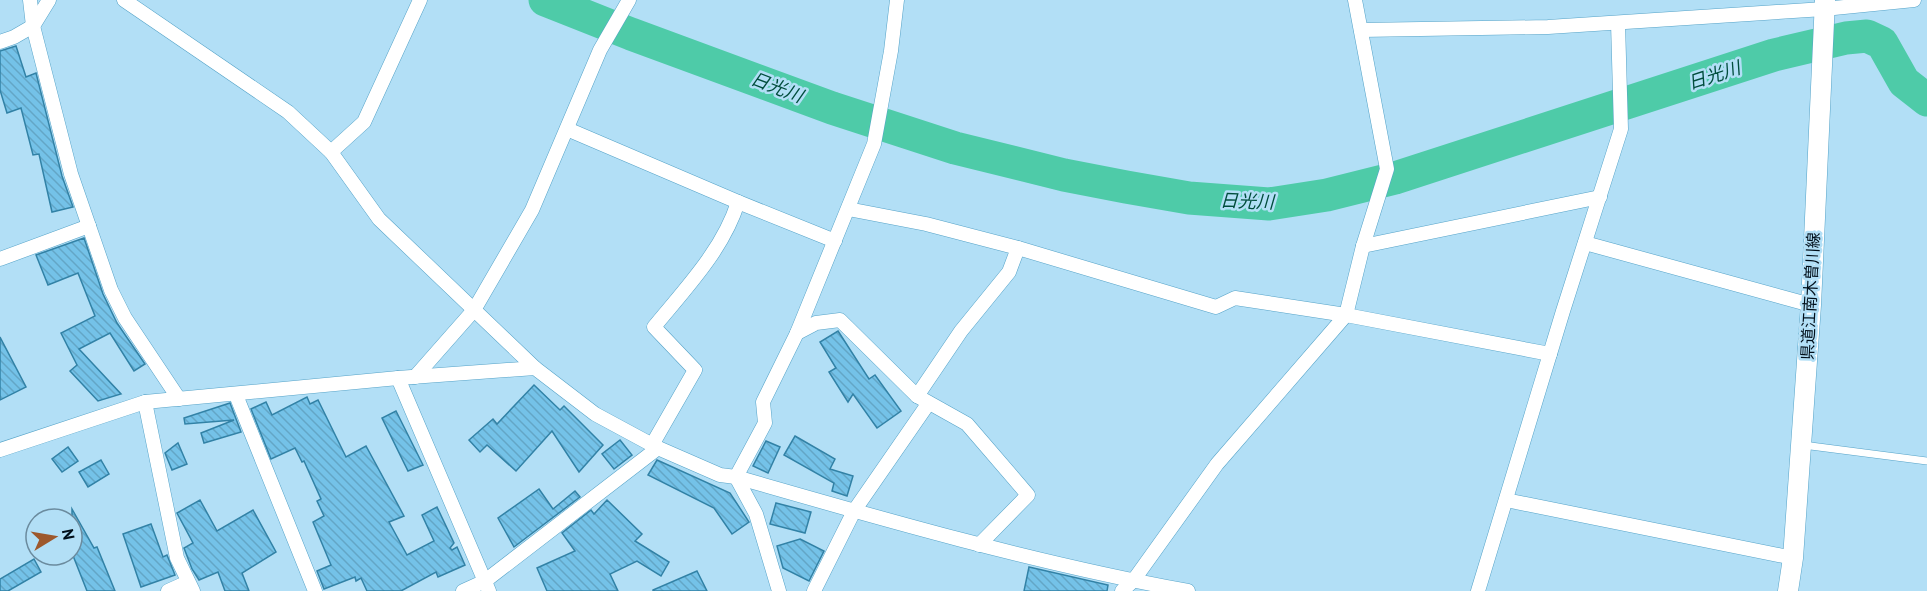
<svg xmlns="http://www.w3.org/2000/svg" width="1927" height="591" viewBox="0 0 1927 591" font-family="'PT Sans','Noto Sans JP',sans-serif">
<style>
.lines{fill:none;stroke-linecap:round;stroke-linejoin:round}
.river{stroke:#4ecba8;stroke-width:33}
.building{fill:url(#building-back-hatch);stroke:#3282a6;stroke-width:1.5}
.service-casing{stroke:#55a3c8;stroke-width:8}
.minor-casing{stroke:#55a3c8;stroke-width:15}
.secondary-casing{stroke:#55a3c8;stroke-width:21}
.service{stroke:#fff;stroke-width:7}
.minor{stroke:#fff;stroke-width:14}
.secondary{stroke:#fff;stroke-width:20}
.labels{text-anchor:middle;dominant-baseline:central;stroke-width:5;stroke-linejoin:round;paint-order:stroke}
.street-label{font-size:16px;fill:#000e19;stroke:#b2dff6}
.water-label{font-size:18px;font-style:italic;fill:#004d3c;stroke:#b2dff6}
</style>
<defs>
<pattern id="building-back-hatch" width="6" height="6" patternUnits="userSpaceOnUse" patternTransform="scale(1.5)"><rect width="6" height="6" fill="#74c2e8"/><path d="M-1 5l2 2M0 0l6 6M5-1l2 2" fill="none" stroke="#63a6c6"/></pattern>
</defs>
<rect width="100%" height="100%" fill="#b2dff6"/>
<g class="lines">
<!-- river -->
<path class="river" d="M545,0L631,34L832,108L955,148L1064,175L1126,187L1189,198L1269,204L1327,195L1395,178L1774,55L1846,38L1867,36L1882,43L1904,82L1927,100"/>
</g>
<!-- building -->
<g class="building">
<path d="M16,46L26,77L36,73L62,176L73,207L52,212L39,154L33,155L21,108L7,113L0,90V51Z"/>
<path d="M84,238L103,294L117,323L145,364L134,371L110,333L79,349L121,394L98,401L70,371L77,365L61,333L95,316L78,273L48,285L36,255Z"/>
<path d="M838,331L869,379L875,375L901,411L877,428L853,394L848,402L829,372L836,368L820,342Z"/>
<path d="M0,337L26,387L0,400Z"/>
<path d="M534,385L560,410L564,406L603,445L579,472L552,431L516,471L487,445L480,452L469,440L493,419L497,424Z"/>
<path d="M307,397L310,404L318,400L346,457L366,446L404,516L389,522L407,555L434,541L422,515L437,507L454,543L450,548L452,550L457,547L465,565L438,577L436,572L401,591H367L361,578L356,581L355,577L324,589L317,571L331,565L313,522L324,516L317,501L321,499L304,461L302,462L295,448L271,459L251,409L266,402L272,415Z"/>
<path d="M230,403L241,432L204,443L201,433L234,420L185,424L184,418Z"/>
<path d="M396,411L423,465L408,471L382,418Z"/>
<path d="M795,436L835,459L830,469L853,476L847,496L832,491L834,483L784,455Z"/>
<path d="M620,440L632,455L614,469L602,454Z"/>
<path d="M766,441L780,447L768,473L753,466Z"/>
<path d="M178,443L187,464L172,470L165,453Z"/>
<path d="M68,447L78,461L62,472L52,459Z"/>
<path d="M101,460L109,474L88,487L79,472Z"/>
<path d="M657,460L730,493L749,522L732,534L714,508L648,475Z"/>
<path d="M539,489L553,509L575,491L580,497L514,547L498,518Z"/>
<path d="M200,500L217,531L253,510L276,552L242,573L249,591H225L218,572L199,580L192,569L184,548L193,543L177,513Z"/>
<path d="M607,500L642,534L635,541L669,562L661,576L637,561L610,574L618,591H547L537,568L575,551L562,533L591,510L594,514Z"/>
<path d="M776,503L811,512L805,533L770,524Z"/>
<path d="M72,509L94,548L97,547L115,591H87L72,553Z"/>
<path d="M151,524L163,557L167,555L175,575L141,587L123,534Z"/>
<path d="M800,539L824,551L809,581L783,568L777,546Z"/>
<path d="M34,559L41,572L8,591H0V579Z"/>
<path d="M1029,567L1108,585L1107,591H1024Z"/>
<path d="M697,571L707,591H653V590Z"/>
</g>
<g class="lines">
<!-- service casing -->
<g class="service-casing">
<path id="service" d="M1803,445L1927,461"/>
</g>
<!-- minor casing -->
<g class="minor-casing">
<g id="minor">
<path d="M30,0L33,26L71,174L111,290L125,318L179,399"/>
<path d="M124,0L288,112L331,152L379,219L535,368"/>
<path d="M1361,30L1548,27L1824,9L1914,0"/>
<path d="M0,42L14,37L33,26L49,0"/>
<path d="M567,129L738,202L835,241"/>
<path d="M331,152L364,122L420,0"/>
<path d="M848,209L926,224L1018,248L1216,307L1235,298L1346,315L1550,354"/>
<path d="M1585,243L1811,305"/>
<path d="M1363,246L1600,197"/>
<path d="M0,259L89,226"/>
<path d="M797,333L874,144L891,51L897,0"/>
<path d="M415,377L474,310L532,210L600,50L629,0"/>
<path d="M398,378L489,591"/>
<path d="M236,395L315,591"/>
<path d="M917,396L961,331L1009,272L1018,248"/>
<path d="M145,402L177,558L193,591"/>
<path d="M652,445L695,370L654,327C685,289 723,250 738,202"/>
<path d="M0,450L145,402L398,378L535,368L595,414L658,448L720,475L736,477C885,520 1035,563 1188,591"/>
<path d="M1506,500L1793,558"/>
<path d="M168,591L188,582"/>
<path d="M463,591L485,581L658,448"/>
<path d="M779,591L756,514L736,477L765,423L763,402L797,333L816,323L840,320L917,396L967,424L1028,495L979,545"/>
<path d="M814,591L854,511L928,404"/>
<path d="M1122,591L1133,581L1217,464L1346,315L1363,246L1387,169L1355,0"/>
<path d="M1478,591L1563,311L1621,129L1618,23"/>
</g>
</g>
<!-- secondary casing -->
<g class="secondary-casing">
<path id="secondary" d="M1788,591L1793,558L1811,305L1825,0"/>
</g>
<!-- service -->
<use href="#service" class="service"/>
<!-- minor -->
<use href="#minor" class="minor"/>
<!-- secondary -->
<use href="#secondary" class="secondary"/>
</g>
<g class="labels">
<!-- street labels -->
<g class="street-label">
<text transform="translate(1810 296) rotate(-87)">県道江南木曽川線</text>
</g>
<!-- water labels -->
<g class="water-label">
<text transform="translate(1714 75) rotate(-18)">日光川</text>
<text transform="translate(777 87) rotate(21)">日光川</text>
<text transform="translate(1247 201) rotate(2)">日光川</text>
</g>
</g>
<!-- north arrow -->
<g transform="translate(54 537) rotate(79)"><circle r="28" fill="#b2dff6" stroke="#6b8b9e" stroke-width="1.5"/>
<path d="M0-4.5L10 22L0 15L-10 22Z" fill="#9d582c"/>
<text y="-9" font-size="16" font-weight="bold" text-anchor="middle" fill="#000e19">N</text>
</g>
</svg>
